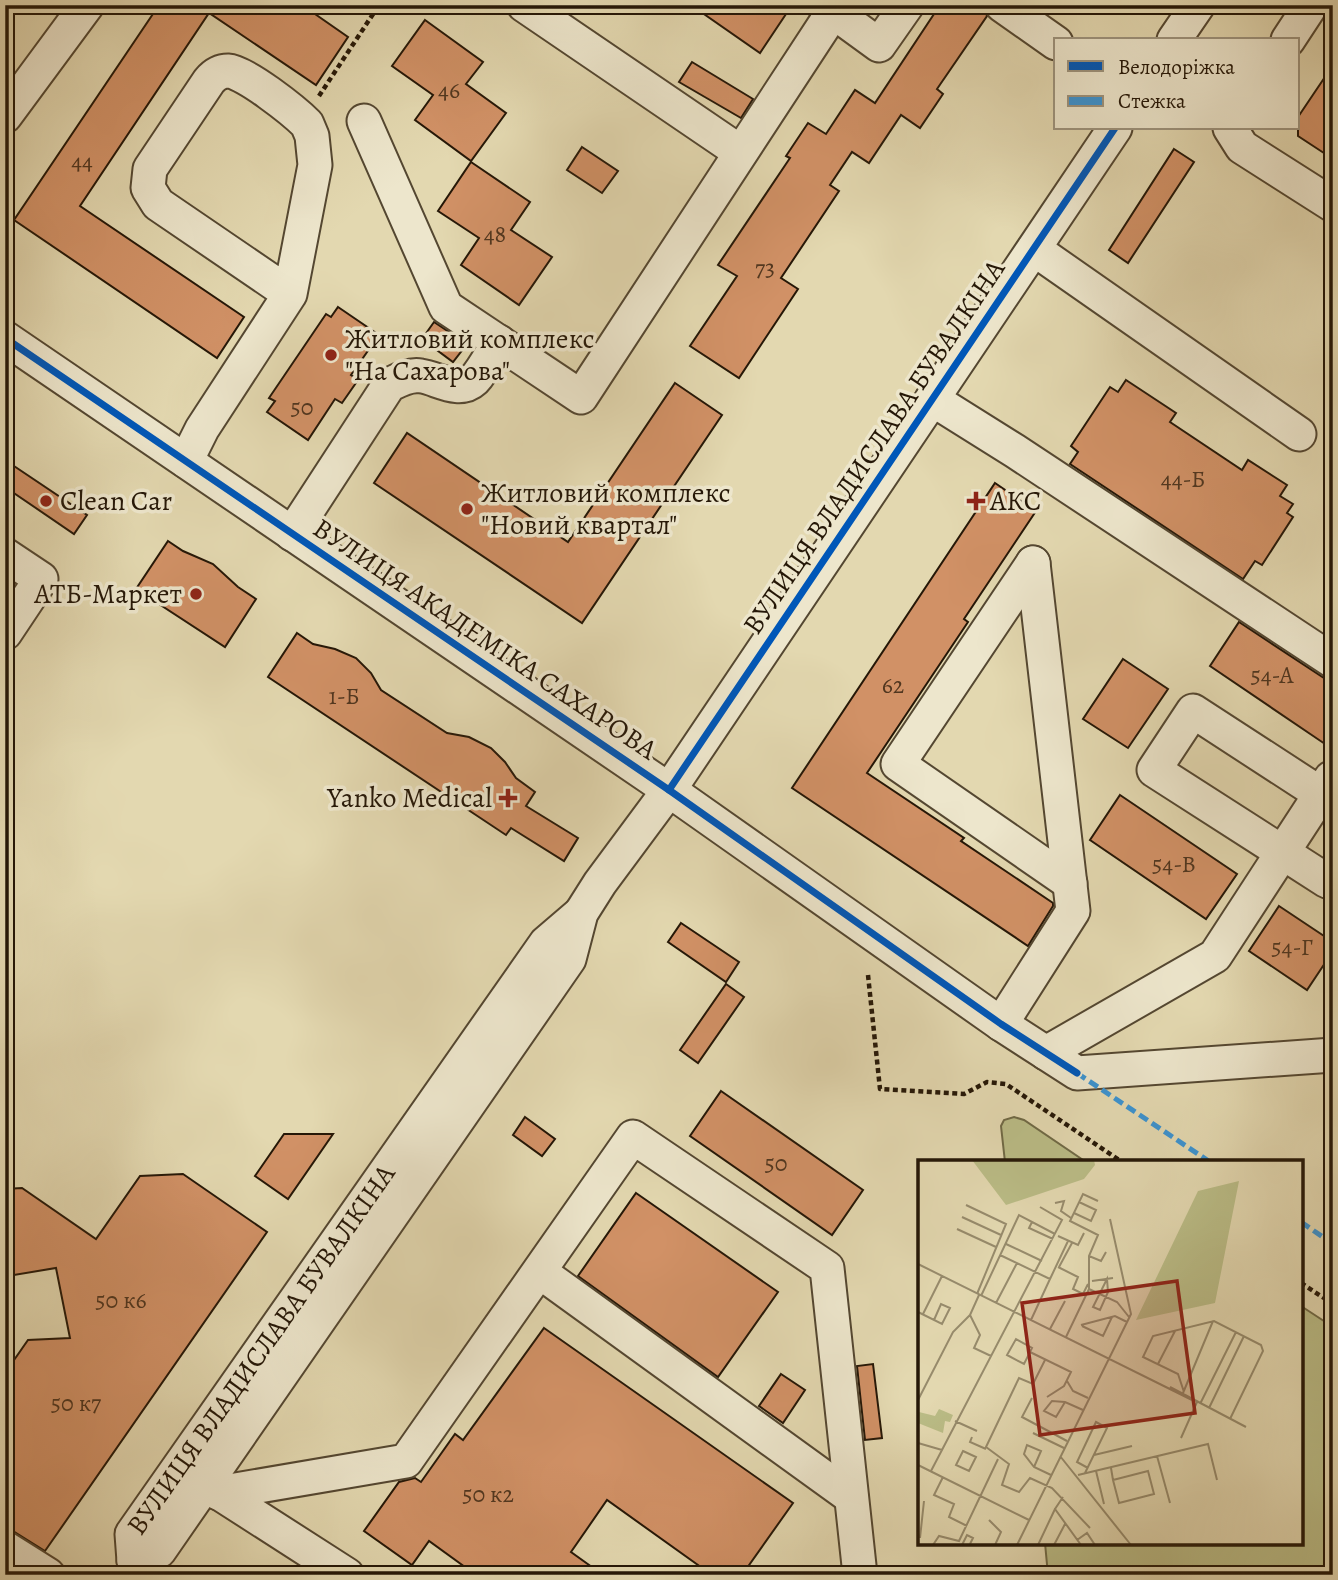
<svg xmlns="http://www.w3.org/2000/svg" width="1338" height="1580" viewBox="0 0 1338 1580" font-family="Alegreya,serif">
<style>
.green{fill:#babc86;stroke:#706a46;stroke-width:2}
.building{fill:#d19166;stroke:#251707;stroke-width:2}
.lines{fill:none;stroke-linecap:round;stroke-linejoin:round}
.minor-casing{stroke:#544731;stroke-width:37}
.path{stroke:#251707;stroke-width:4.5;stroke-dasharray:5 3.5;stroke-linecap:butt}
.minor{stroke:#ede6cc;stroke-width:33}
.quiet{stroke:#3b93d1;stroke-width:5;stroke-dasharray:10 5;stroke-linecap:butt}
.cycleway-casing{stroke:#ede6cc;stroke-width:11}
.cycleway{stroke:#0057b8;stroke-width:7}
.poi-dot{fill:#8f2418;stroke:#ede6cc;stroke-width:2.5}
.labels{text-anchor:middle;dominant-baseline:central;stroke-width:7;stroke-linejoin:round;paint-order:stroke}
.number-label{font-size:24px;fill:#50361f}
.poi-label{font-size:28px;fill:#251707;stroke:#ede6cc;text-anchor:start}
.street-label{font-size:28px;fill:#251707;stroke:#ede6cc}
.inset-road{fill:none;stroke:#978b6c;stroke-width:2}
.view{fill:#8f2418;fill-opacity:0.15;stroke:#8f2418;stroke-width:3.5}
.inset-edge{fill:none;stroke:#251707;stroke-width:3.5}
</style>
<rect width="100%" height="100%" fill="#e3d8b0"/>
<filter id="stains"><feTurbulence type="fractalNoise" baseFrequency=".00286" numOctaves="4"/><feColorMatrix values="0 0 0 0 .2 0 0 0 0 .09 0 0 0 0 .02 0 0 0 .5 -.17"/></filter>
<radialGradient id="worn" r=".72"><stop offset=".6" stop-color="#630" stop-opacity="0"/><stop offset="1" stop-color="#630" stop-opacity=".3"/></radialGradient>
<!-- green -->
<g class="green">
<path d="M1014,1117L1024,1120L1086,1162H1005L1001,1126L1004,1120Z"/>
<path d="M1301,1306L1333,1327V1575H1048L1045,1543H1301Z"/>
</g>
<!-- building -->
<g class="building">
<path d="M159,5H302L348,37L316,85L209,13L80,206L244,317L217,358L14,220Z"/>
<path d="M691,5H773L786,14L760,53Z"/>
<path d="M940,5H983L987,16L937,89L943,94L920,128L901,115L869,163L852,152L830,185L839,191L781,278L798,289L739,378L690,346L737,276L718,265L790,158L786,156L808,123L826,134L855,90L875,103Z"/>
<path d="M425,20L483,62L466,84L506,113L471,161L415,120L433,95L392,66Z"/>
<path d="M692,62L753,99L741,118L679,82Z"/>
<path d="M1333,65V159L1298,136V117Z"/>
<path d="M582,147L618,171L602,193L567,170Z"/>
<path d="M1174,149L1194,162L1128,263L1109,250Z"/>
<path d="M471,162L530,202L511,230L552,257L519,305L461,265L479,238L438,211Z"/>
<path d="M338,307L379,335L351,375L358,380L342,403L335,399L308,440L267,412L275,401L269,398L326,314L331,317Z"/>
<path d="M434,322L467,344L453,362L422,339Z"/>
<path d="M1126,380L1176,413L1170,422L1242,470L1248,460L1287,485L1280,496L1293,504L1287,513L1293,517L1262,565L1255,561L1243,579L1070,464L1078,452L1071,446L1110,387L1118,392Z"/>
<path d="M675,383L722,415L582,623L374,483L407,433L568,542Z"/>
<path d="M5,460L87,515L74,534L5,487Z"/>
<path d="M995,483L1036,511L964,619L968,622L867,773L964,838L961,841L1053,903V906L1028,946L792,788Z"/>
<path d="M168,541L183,551L213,564L238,587L256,599L225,647L136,589Z"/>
<path d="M1239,622L1333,684V733L1325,744L1210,666Z"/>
<path d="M297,633L313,644L335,649L356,658L371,673L381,690L447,733L469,737L491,748L505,762L516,778L535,792L526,806L578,838L564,861L511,828L506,835L268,677Z"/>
<path d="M1123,659L1168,689L1128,748L1083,719Z"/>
<path d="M1120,795L1237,874L1206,919L1090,840Z"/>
<path d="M1279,906L1333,942V951L1307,990L1249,951Z"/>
<path d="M681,923L739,962L726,982L668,942Z"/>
<path d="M726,984L744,997L698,1063L680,1050Z"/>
<path d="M721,1091L863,1190L832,1235L690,1136Z"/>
<path d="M525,1117L555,1139L542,1156L513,1135Z"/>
<path d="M284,1134H333L288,1199L255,1176Z"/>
<path d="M183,1174L267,1232L45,1551L5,1526V1373L28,1340L70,1338L56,1268L14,1275L5,1269V1189L22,1188L96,1239L140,1176Z"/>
<path d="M636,1193L778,1292L718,1377L578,1276Z"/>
<path d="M544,1328L793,1503L742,1575H712L607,1500L571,1552L603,1575H476L429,1541L412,1565L364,1531L399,1482L415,1478L421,1482L455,1434L463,1440Z"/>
<path d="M873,1364L882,1438L865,1440L857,1366Z"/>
<path d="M781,1374L805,1390L783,1423L759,1406Z"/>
</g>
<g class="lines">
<!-- minor casing -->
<g class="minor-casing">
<g id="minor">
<path d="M524,5L740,152"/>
<path d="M824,5L879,45L907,5"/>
<path d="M1002,5L1056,43"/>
<path d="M1174,40L1198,5"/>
<path d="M1288,40L1311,5"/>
<path d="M5,116L87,5"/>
<path d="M364,121L446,307L581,397L833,12"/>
<path d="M1230,128L1242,147L1333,205"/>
<path d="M1034,249L1299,434"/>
<path d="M5,338L669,790L1001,1024L1077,1073L1333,1055"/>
<path d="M932,399L1015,451L1333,661"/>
<path d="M186,461L202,429L290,294L315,165L312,136L307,124C294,111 245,72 228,71C220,71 214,75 209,81L150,169L148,188L158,204L290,294"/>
<path d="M292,534L389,385C399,380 409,374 421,376C437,378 459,394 474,380C484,369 491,354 499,342"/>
<path d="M5,555L41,579L5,633"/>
<path d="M1033,563L898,764L1070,883"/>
<path d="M1333,802L1193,711L1154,770L1327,881H1333"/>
<path d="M1001,1024L1073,911L1033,563"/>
<path d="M1046,1053L1215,956L1331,778"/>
<path d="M540,1272L851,1497"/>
<path d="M210,1487L347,1575"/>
<path d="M218,1493L406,1461L633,1137L827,1268L860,1575"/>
<path d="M5,1548L48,1575"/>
<path d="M134,1561L159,1551L569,959L581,913L600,883L669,790L1115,128"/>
<path id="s1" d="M134,1561L132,1534L546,943L581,913"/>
</g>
</g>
<!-- path -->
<g class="path">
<path d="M319,96L379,5"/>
<path d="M868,975L880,1089L964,1094L987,1082L1006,1084L1122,1162"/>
<path d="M1301,1283L1333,1304"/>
</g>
<!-- minor -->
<use href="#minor" class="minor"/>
<!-- quiet -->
<g class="quiet">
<path d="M1077,1073L1210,1162"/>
<path d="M1301,1222L1333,1244"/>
</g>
<!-- cycleway casing -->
<g class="cycleway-casing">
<g id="cycleway">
<path d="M5,338L669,790L1001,1024L1077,1073"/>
<path d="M669,790L1115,128"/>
</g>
</g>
<!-- cycleway -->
<use href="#cycleway" class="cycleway"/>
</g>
<!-- markers -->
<g class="poi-dot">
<circle cx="331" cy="355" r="7"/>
<circle cx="46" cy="501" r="7"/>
<path d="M972.5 490.5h7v7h7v7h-7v7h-7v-7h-7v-7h7z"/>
<circle cx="467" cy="509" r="7"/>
<circle cx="196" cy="594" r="7"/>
<path d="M504.5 787.5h7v7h7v7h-7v7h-7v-7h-7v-7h7z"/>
</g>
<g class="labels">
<!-- number labels -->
<g class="number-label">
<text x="449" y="90">46</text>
<text x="82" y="161">44</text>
<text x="495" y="234">48</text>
<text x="765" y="268">73</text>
<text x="302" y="407">50</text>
<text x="1183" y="479">44-Б</text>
<text x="1272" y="675">54-А</text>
<text x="893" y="685">62</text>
<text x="344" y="696">1-Б</text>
<text x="1174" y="864">54-В</text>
<text x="1292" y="947">54-Г</text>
<text x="776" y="1163">50</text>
<text x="121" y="1300">50 к6</text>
<text x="76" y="1403">50 к7</text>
<text x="488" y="1494">50 к2</text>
</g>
<!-- poi labels -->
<g class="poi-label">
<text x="345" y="339">Житловий комплекс<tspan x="345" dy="32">"На Сахарова"</tspan></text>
<text x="481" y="493">Житловий комплекс<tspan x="481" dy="32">"Новий квартал"</tspan></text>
<text x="60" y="501">Clean Car</text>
<text x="990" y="501">АКС</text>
<text x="182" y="594" text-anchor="end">АТБ-Маркет</text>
<text x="492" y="798" text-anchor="end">Yanko Medical</text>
</g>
<!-- street labels -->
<g class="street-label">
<text transform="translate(874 447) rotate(-56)">ВУЛИЦЯ ВЛАДИСЛАВА БУВАЛКІНА</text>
<text transform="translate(485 639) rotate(34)">ВУЛИЦЯ АКАДЕМІКА САХАРОВА</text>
<text stroke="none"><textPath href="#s1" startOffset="252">ВУЛИЦЯ ВЛАДИСЛАВА БУВАЛКІНА</textPath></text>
</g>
</g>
<!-- overview -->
<g transform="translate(918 1160)">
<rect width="385" height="385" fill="#e3d8b0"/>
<path d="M54,0H176L177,5L166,19L88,45ZM321,21L297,143L218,160L280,31ZM21,249L35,255L32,262L27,261L25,273L0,263L1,252L17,256Z" fill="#babc86"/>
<path class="inset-road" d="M137,43L146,41L143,51L153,58M48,45L88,64L59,134M156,53L173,61L178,50L161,42M44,57L83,75M114,62L111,68L135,79M39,69L78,87M140,76L160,85L166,73M88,84L124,101M82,95L132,119L113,160M171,96L183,101L188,92M0,104L274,240M140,107L160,117L155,129L165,134L170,124M141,107L154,83M132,119L150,81M189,119L190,132L182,150L175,147ZM174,121L195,118M171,129L199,142L211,157M61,135L52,155L62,175L56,188L73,196M63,136L101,55L137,74M78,143L99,103M0,152L24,164L32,148L23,144L16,160M5,154L24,116M163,165L197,156L209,162M164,166L185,176L194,157M132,169L147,141M148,177L171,129V96L180,75L152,61L165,34L180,41M98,179L114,188L106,204L89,195ZM112,192L153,212L146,226L129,237M127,200L115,224L101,218L68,287L91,304L84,325L101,332L112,318L134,328L172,368M240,204L257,171M149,221L155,231L170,238M252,227L328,267M266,232L260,214L225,197L235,176L296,161L343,185L345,191L312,259M265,233L295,161M114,238L104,257L149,281M0,240L35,172L52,155M147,242L138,257L126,251L134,241L147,242L165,250M282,244L318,172M291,248L326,176M37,261L59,271M115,273L146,288M54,277L52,282L68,289M263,278L279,242M0,283L24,290M45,291L58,297L51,311L38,305ZM176,295L214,286M142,296L213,385M239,296L252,343M0,305L111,360M116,307L123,291L109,285L106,294L116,307L133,315M193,308L195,320L201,343L236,334L230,311L195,320M13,311L144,60L122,47M178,311L186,344M167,313L189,268L178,262L159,302L170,308M160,315L290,284L299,320M25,317L16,335L36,344L31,357L49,366M145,337L137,349L163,385M71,360L83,372L77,385M2,378L6,341M159,380L169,373L177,385M15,385L21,376L41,381L80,299M44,385L49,375L55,378L52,384M99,385L213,154L192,59M120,385L137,349M136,385L147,364"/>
<path class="view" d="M259,121L277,253L122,275L104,143Z"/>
<rect width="385" height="385" class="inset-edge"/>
</g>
<!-- margin -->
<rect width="1338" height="1580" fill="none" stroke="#e3d8b0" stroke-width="28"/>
<rect x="7" y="7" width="1324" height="1566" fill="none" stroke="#251707" stroke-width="3.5"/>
<rect x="14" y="14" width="1310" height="1552" fill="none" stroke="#251707" stroke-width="2"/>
<!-- legend -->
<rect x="1054" y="38" width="245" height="91" fill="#ede6cc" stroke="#9d937d" stroke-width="2"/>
<rect x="1068" y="61" width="35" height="10" fill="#0057b8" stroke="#9d937d" stroke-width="2"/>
<text x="1118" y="74" font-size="21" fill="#251707">Велодоріжка</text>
<rect x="1068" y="96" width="35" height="10" fill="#3b93d1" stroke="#9d937d" stroke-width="2"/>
<text x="1118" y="108" font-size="21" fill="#251707">Стежка</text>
<rect width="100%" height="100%" filter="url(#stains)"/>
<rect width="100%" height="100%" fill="url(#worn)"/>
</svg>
